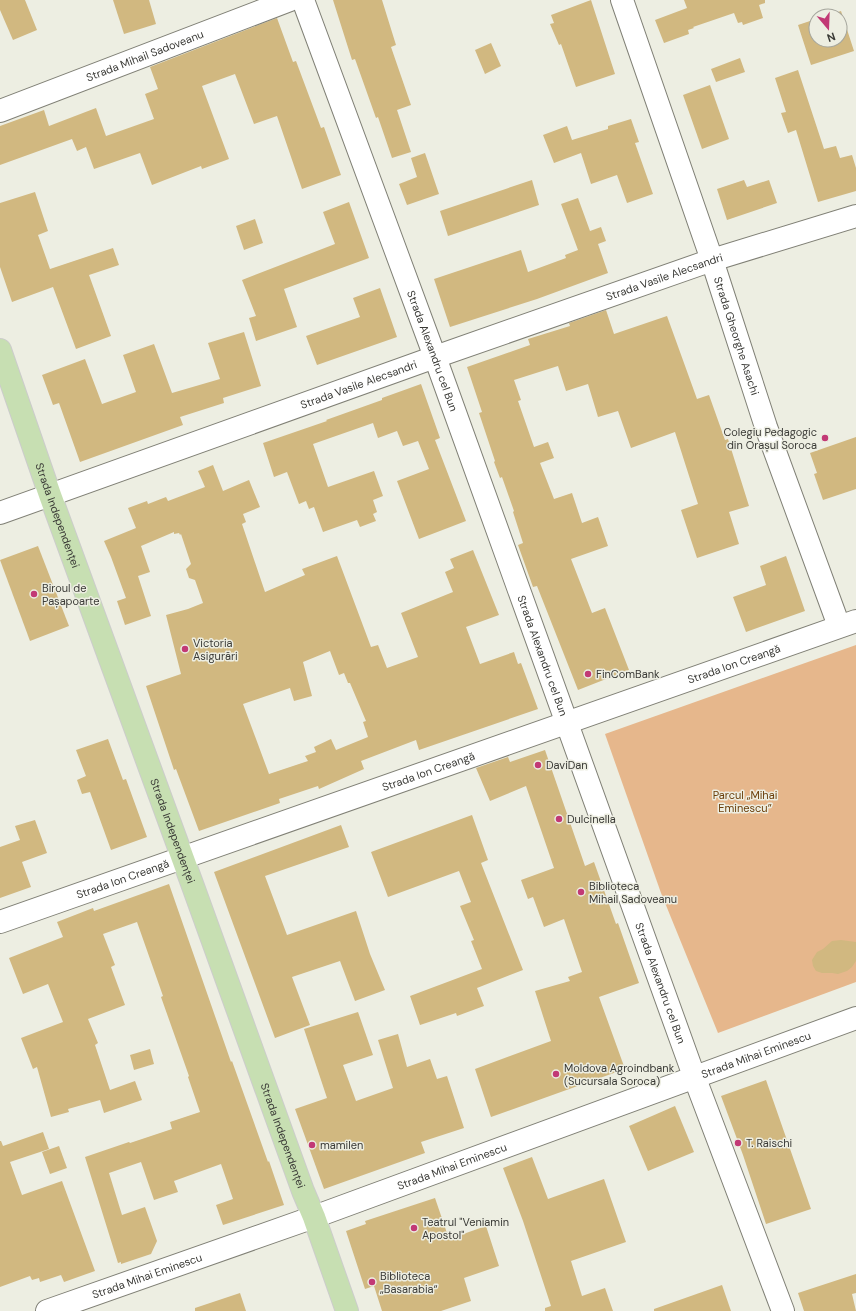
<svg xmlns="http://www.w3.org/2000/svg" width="856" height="1311" viewBox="0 0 856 1311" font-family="'DM Sans',sans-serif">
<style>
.green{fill:#e6b78c}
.building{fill:#d1b880;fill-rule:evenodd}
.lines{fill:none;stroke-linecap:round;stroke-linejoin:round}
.minor-casing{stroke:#808076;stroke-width:24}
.major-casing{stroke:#cccccb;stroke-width:24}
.minor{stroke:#fff;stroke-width:22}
.major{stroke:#c7dfb2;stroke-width:22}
.poi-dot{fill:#c23975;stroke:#edeee2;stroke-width:1.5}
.labels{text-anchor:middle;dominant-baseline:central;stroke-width:3;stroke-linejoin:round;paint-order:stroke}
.street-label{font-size:11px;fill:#3a3a36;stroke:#edeee2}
.poi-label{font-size:11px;fill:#3a3a36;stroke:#edeee2;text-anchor:start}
.park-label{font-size:11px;fill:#6a3e09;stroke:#edeee2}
</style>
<rect width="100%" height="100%" fill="#edeee2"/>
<!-- green -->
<path class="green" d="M856,645V982L718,1033L661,893L605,734Z"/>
<!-- building -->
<g class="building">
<path d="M0,0H25L37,30L13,40L0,10Z"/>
<path d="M113,0H149L156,24L124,34Z"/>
<path d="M333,0H382L396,45L391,47L411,105L397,110L411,152L392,158L378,117L376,118L355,59L352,60Z"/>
<path d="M591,0L615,74L576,87L561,44L559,45L550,24L554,23L551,15Z"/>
<path d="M684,0H765V3L759,5L763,18L743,25L742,22L738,23L734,13L693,27L694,28L688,30L689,34L664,43L655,20L687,8Z"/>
<path d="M841,11L854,51L811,65L798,25L816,19V40H840V16H826Z"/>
<path d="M277,18L293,62L296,61L321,128L324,127L341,175L302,189L277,116L254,124L235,74L202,86L229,159L202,169L201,166L152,185L140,153L94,169L86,147L77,151L72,139L0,165V126L44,110L49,126L96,108L106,136L154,119L145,94L158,89L150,67Z"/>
<path d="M491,43L501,66L485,74L475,50Z"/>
<path d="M740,58L745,72L716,82L711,69Z"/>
<path d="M798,70L824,149L836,146L840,158L852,155L856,168V191L818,202L796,130L788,133L781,113L786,112L775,78Z"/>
<path d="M710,85L729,139L702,149L683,95Z"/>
<path d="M631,119L639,142L635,143L653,194L627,203L617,175L591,184L581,153L554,163L543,135L567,126L572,140L608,129V126Z"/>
<path d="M425,153L439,194L407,205L399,184L417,177L411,158Z"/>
<path d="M532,180L539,205L448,236L440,211Z"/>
<path d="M744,180L747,187L769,180L777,203L727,220L717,189Z"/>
<path d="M35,192L48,231L38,235L50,269L113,248L119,265L89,275L111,336L76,349L53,287L12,302L0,267V203Z"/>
<path d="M578,198L590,231L601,227L606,241L598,244L608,273L537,299L450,327L434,279L521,250L528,272L566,258L565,255L578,250L561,204Z"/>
<path d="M349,202L369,258L284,289L297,327L256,341L249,318L256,316L242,280L335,244L323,212Z"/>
<path d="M255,219L263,243L244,250L236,226Z"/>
<path d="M380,288L397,337L317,365L306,336L360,317L353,298Z"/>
<path d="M606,310L614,334L667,316L697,399L709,395L725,440L728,439L749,506L729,512L739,544L697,558L681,510L698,504L675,432L631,448L618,411L598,417L588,384L566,391L558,366L514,380L521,400L518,401L534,447L548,442L554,458L540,463L554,499L572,493L582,523L598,517L608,546L571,559L592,613L605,608L629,670L578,690L537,586L533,587L518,545L523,543L513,512L514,511L502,477L500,478L494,462L495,461L479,413L482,412L467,367L530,345L528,339L570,326L569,323Z"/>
<path d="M244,332L261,386L223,398L224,403L180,417L183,425L80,462L59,403L53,405L42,375L85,359L102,404L136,392L123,355L154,344L172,393L220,379L208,343Z"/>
<path d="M421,384L440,438L435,440L466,521L419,539L397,481L429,469L418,441L403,446L397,431L378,438L373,423L313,444L328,487L374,471L383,496L373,500L377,512L373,514L376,521L360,527L357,520L323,532L314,507L309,509L306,501L299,504L287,472L274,477L263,443L327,421L326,420L382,400V398Z"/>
<path d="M856,437V489L823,500L814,474L817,473L810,453Z"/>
<path d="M213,465L223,491L249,480L260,507L243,514L246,522L242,524L265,592L305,575L302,569L337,556L371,647L378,645L387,668L418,657L401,613L453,592L445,572L454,568L450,559L473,550L499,615L466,627L480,664L514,652L518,664L521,663L538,709L419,750L416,740L361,761L364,769L319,789L318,786L279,799L280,803L199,831L176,769L174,770L146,686L181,674L166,615L188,609L203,603L195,580L189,578L186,569L191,564L181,534L180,535L179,533L174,534V532L141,546L150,572L138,576L151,616L125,625L117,601L126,598L111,557L104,541L136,528L128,508L147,501L148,504L166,497L168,501L205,487L198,471ZM330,651L339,675L344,673L348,683H350L366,721L363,722L368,737L336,750L331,739L314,747L316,752L305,756L308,761L269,774L243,704L290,688L294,701L312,696L303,662Z"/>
<path d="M38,546L69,626L30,641L0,560Z"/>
<path d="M786,556L805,611L746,632L733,597L766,585L760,566Z"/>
<path d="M108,739L123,780L126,779L147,837L111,850L90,792L82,794L77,780L86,776L76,750Z"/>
<path d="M545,750L585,866L594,862L616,924L618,923L639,983L599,997L625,1069L491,1117L475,1069L551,1041L535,991L570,981L568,977L582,972L564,919L544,927L533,897L528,899L521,880L554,868L526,786L490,801L476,768L508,757L510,762Z"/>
<path d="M472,815L488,860L481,863L523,970L477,988L484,1006L457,1016L456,1013L420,1025L410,996L482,969L471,941L474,940L460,906L471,902L459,871L388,897L371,852Z"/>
<path d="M35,820L47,853L22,862L31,887L0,898V847L20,840L15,826Z"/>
<path d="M341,825L349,847L265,876L287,935L356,911L370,954L385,990L355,1001L340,961L292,977L310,1025L275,1038L214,872Z"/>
<path d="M169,884L231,1062L232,1061L268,1162L269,1161L284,1205L223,1225L216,1205L233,1199L221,1164L174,1181L178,1192L154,1200L141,1162L109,1173L122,1215L145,1207L157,1241L151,1254L121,1264V1262L118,1263L85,1157L129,1142L130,1143L172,1129L170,1122L200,1112L188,1077L189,1076L161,997L163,996L137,922L103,934L115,965L111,967L125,1005L88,1019L98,1043L95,1045L110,1090L135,1081L142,1100L104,1113L100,1100L68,1109L69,1112L51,1117L37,1067L33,1069L21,1038L63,1022L48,984L23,994L9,958L63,937L57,922L93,908L94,911Z"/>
<path d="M841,940L856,942V961L852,967L847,971L838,974L832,973H822L816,971L813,966L812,960L817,952L823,949L832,941Z"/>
<path d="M358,1012L373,1055L343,1065L356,1101L393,1088L378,1040L398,1034L407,1067L430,1059L437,1079L447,1076L464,1128L421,1142L425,1153L324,1189L295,1109L327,1098L304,1029Z"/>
<path d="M150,1049L154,1064L134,1070L130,1055Z"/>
<path d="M766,1080L811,1209L766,1224L743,1155L721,1096Z"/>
<path d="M675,1106L694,1152L648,1171L629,1126Z"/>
<path d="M43,1132L49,1149L10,1162L22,1195L62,1181L95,1271L64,1282L61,1275L40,1282L39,1278L32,1280L30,1276L0,1287V1141H1L3,1146Z"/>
<path d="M59,1146L67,1168L50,1174L42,1152Z"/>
<path d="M532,1157L548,1199L604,1179L626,1242L571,1261L582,1296L605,1288L613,1311H545V1308L551,1306L523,1221L503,1168Z"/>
<path d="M435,1198L449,1239L486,1226L499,1266L464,1278L471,1301L441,1311H382L374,1286L365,1289L346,1231L366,1224L365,1221Z"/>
<path d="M856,1274V1293L852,1294L856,1311H804L798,1293Z"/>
<path d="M722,1285L731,1311H654V1309Z"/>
<path d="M240,1293L246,1311H195V1308Z"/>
</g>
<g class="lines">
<!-- minor casing -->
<g class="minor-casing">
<g id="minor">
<path id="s1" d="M303,0L435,357L694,1076L783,1311"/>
<path id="s2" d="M622,0L712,260L766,427L839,626"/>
<path id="s3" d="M0,111L290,0"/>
<path id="s4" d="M0,513L435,357L712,260L856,216"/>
<path id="s5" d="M0,922L856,621"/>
<path id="s6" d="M47,1311L314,1217L856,1018"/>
</g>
</g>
<!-- major casing -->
<g class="major-casing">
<g id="major">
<path id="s7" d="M0,350L50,495L194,889L303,1191L314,1217L347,1311"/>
</g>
</g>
<!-- minor -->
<use href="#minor" class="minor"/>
<!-- major -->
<use href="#major" class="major"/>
</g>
<!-- markers -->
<g class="poi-dot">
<circle cx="825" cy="438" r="4"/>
<circle cx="34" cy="594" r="4"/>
<circle cx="185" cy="649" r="4"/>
<circle cx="588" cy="674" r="4"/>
<circle cx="538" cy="765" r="4"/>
<circle cx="559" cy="819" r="4"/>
<circle cx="581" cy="892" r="4"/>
<circle cx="556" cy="1074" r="4"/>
<circle cx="738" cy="1143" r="4"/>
<circle cx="312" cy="1145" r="4"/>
<circle cx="414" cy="1228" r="4"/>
<circle cx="372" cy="1282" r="4"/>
</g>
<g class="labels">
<!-- street labels -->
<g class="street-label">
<text stroke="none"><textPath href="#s3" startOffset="155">Strada Mihail Sadoveanu</textPath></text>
<text stroke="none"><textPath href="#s4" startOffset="705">Strada Vasile Alecsandri</textPath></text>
<text stroke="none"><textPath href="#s2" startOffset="355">Strada Gheorghe Asachi</textPath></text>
<text stroke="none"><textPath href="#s1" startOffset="374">Strada Alexandru cel Bun</textPath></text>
<text stroke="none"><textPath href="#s4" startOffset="381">Strada Vasile Alecsandri</textPath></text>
<text stroke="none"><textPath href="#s7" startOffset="175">Strada Independenței</textPath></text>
<text stroke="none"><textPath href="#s1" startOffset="698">Strada Alexandru cel Bun</textPath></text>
<text stroke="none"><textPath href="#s5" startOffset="778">Strada Ion Creangă</textPath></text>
<text stroke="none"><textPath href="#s5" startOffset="454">Strada Ion Creangă</textPath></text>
<text stroke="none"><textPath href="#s7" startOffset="511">Strada Independenței</textPath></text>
<text stroke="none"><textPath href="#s5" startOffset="130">Strada Ion Creangă</textPath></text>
<text stroke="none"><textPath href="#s1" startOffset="1046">Strada Alexandru cel Bun</textPath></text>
<text stroke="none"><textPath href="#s6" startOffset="754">Strada Mihai Eminescu</textPath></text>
<text stroke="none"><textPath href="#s7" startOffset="835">Strada Independenței</textPath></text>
<text stroke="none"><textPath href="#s6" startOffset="430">Strada Mihai Eminescu</textPath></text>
<text stroke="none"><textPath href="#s6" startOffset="106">Strada Mihai Eminescu</textPath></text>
</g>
<!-- poi labels -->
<g class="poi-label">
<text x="817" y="432" text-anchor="end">Colegiu Pedagogic<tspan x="817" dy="13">din Orașul Soroca</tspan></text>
<text x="42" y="588">Biroul de<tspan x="42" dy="13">Pașapoarte</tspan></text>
<text x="193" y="643">Victoria<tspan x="193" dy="13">Asigurări</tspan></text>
<text x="596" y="674">FinComBank</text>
<text x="546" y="765">DaviDan</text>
<text x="567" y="819">Dulcinella</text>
<text x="589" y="886">Biblioteca<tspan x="589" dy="13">Mihail Sadoveanu</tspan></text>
<text x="564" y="1068">Moldova Agroindbank<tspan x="564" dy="13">(Sucursala Soroca)</tspan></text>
<text x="746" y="1143">T. Raischi</text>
<text x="320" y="1145">mamilen</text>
<text x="422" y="1222">Teatrul "Veniamin<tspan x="422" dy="13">Apostol"</tspan></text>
<text x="380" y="1276">Biblioteca<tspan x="380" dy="13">„Basarabia“</tspan></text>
</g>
<!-- park labels -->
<g class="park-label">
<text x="745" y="795">Parcul „Mihai<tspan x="745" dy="13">Eminescu”</tspan></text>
</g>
</g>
<!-- north arrow -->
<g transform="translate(828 28) rotate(161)"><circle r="19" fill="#edeee2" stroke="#a5a69d"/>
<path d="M0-3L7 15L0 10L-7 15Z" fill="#c23975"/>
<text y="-6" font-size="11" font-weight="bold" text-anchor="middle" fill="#3a3a36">N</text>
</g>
</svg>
